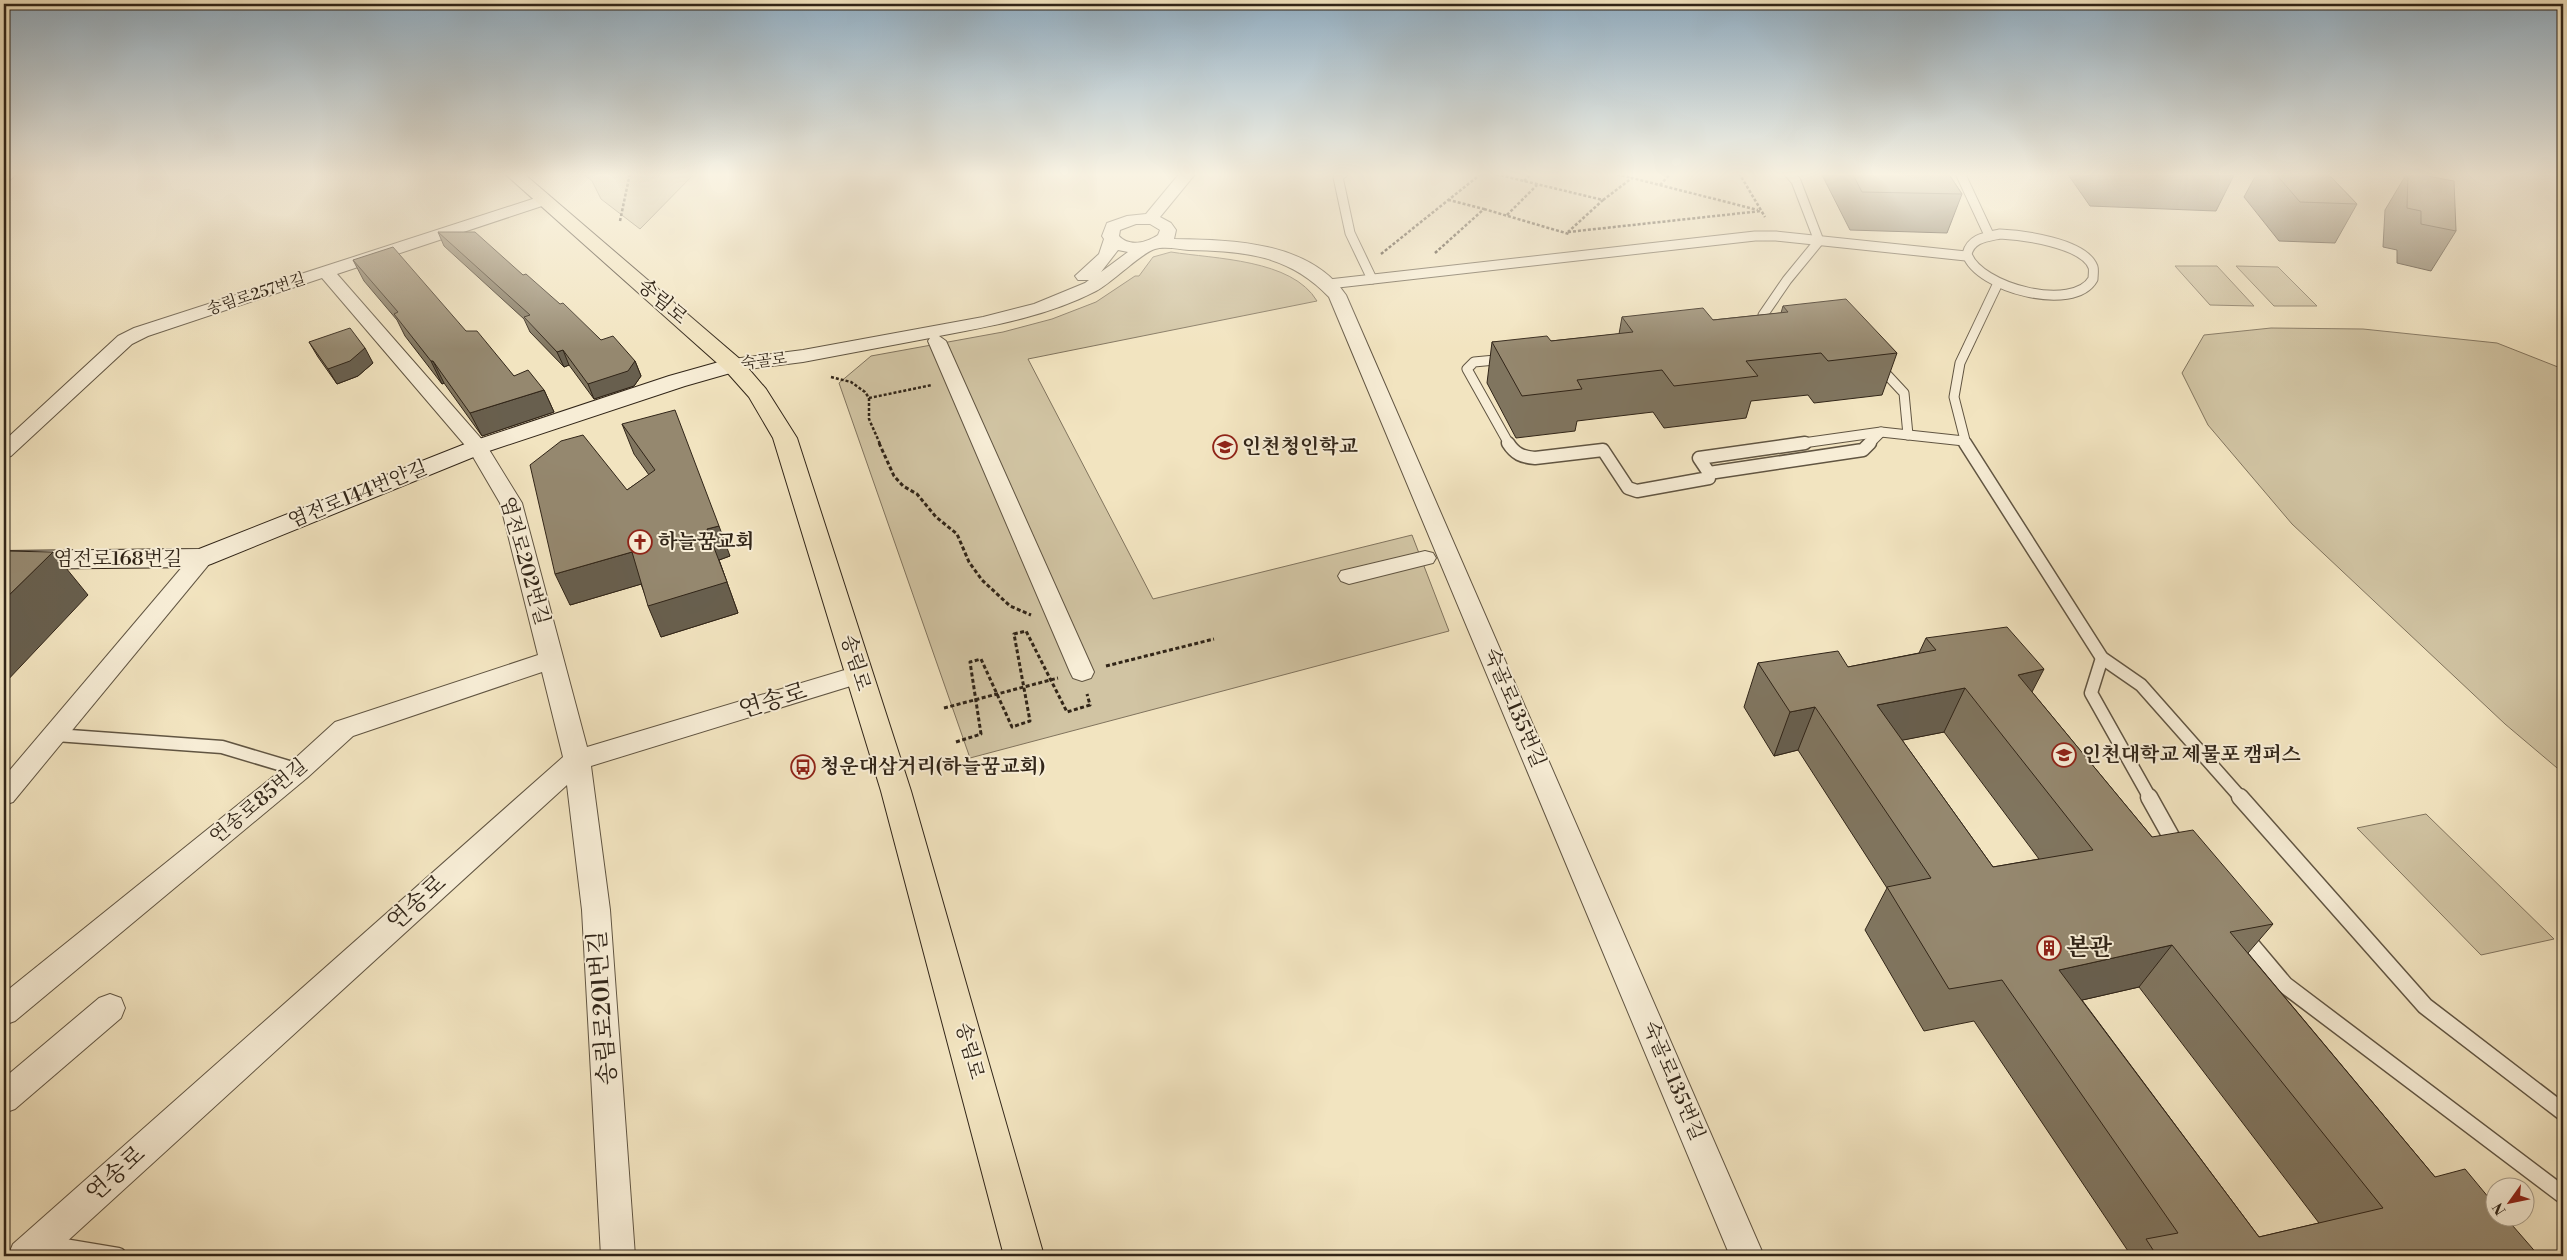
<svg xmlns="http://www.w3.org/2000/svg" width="2567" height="1260" viewBox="0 0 2567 1260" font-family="'Libre Bodoni','Noto Serif KR',serif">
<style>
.green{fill:#d1c4a3;stroke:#81745e}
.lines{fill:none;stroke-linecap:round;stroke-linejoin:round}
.lane-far2-casing{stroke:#615542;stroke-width:11}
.lane-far1-casing{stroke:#615542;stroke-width:15}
.lane-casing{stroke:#615542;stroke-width:19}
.street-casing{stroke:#615542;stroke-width:2}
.secondary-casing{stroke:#312518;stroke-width:2}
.primary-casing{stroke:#312518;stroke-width:2}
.path-far1{stroke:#312518;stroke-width:2.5;stroke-dasharray:3 2;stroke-linecap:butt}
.path{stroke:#312518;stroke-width:3;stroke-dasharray:4 2.5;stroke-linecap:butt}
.lane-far2{stroke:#f7edd6;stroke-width:9}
.lane-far1{stroke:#f7edd6;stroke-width:12}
.lane{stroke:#f7edd6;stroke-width:16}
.street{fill:#f7edd6;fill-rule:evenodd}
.secondary{fill:#f7edd6;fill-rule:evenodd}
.primary{fill:#f2e4c0;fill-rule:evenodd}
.wall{fill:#80755f;stroke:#312518;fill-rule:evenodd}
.shaded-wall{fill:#685f4e;stroke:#312518}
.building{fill:#95886f;stroke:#312518;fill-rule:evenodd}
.labels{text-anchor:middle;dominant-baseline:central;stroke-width:4;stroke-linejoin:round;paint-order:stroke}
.far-street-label{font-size:16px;fill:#312518;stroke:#f7edd6}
.street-label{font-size:20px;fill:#312518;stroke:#f7edd6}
.poi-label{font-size:20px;font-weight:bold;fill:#312518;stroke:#f7edd6;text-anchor:start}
.near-street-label{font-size:24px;fill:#312518;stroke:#f7edd6}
.near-poi-label{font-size:24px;font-weight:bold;fill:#312518;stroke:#f7edd6;text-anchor:start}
</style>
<rect width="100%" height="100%" fill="#f2e4c0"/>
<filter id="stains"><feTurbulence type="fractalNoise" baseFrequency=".004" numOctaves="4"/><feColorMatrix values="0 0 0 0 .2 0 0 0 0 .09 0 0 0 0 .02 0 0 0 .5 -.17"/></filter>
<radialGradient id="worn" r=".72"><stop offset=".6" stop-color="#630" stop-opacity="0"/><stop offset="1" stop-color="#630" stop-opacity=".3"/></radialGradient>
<!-- green -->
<g class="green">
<path d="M582,173H695L640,229L601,199L592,181Z"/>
<path d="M1171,252C1215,259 1292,259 1317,301L1028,359L1153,599L1412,535L1449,631L970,758L839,383L871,356L1003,332L1052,319L1096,302L1135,276H1139L1153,257Z"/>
<path d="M2175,266H2217L2254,306L2210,305Z"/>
<path d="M2236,266L2278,267L2317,306H2274Z"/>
<path d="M2271,328L2363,329L2497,343L2563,369V773L2505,724L2292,524L2208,425L2182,373L2204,335Z"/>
<path d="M2426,814L2554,939L2481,955L2357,828Z"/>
</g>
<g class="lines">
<!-- lane-far2 casing -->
<g class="lane-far2-casing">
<g id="lane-far2">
<path d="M1343,173L1338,177L1350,233L1372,279"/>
<path d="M1963,173L1961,175L1989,235"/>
<path d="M2000,234C2022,235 2084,243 2093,267C2094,270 2093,276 2093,279C2074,313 1978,288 1967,254C1971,238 1986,237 2000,234Z"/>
<path d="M1329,284L1755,236H1776L1966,256"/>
<path d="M1767,329L1763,315L1787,280L1819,241L1796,181L1789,173"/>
<path d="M1506,359L1474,362L1467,369L1509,444"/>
<path d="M1877,364L1904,393L1908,435"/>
<path d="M1796,444L1881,432L1964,441"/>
<path d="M1869,444L1881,432"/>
<path d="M1966,444L1954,397L1960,363L1998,283"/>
</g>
</g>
<!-- lane-far1 casing -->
<g class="lane-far1-casing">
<g id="lane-far1">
<path d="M1508,443C1515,454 1522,457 1535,458L1603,450L1628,488L1637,491L1709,478V473L1699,458L1805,443"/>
<path d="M1965,443L2102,658L2141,685L2241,798"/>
<path d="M1709,473L1863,450L1870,443"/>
<path d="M2102,658L2091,693L2150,798"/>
<path d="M56,735L222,747L299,770"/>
</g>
</g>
<!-- lane casing -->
<g class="lane-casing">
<g id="lane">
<path d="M2149,797L2178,849"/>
<path d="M2240,797L2425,1006L2563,1112"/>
<path d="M2242,934L2285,985L2563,1195"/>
<path d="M46,1244L118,1256"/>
</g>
</g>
<!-- street casing -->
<g class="street-casing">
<g id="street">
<path d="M1180,173H1196L1160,217L1171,223L1176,230L1174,239C1232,240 1309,241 1346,295L1764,1256H1730L1329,297C1289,255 1244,251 1189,250C1179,249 1164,246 1155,249C1141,253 1112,283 1096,291C1048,316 992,326 939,336L946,341L1094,672L1091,678L1082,681L1073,678L1070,672L928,341L930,338L803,362L733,371L726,369L723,365L726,361L733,359L803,350L983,317L1034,304L1085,283L1089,280H1078L1075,276L1099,254L1104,239L1102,236L1107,223L1127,216L1146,214ZM1136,224H1150L1160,230L1158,235C1146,243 1129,247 1119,236L1120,230ZM1118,250L1128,252L1101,272Z"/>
<path d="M545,195L553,200L551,203L337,274L485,443L522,503L587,747L858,666L867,669L870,675L867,681L591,766L610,910L635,1256H601L582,910L567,785L51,1256H8L13,1244L563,757L542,672L353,736L308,777L15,1021L4,1025V993L290,763L335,722L538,655L500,503L469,450L322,278L148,336L132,344L11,456L4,458V441L118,336L134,328Z"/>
<path d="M202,551L210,553L213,558L210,563L13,802L4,805V777L194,553Z"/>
<path d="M1425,551L1433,553L1436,558L1433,563L1349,584L1341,581L1338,576L1341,571Z"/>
<path d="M110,994L121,998L125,1008L121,1018L15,1109L4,1113V1078L99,998Z"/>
</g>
</g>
<!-- secondary casing -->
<g class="secondary-casing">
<g id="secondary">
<path d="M4,173H18L10,180L4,181Z"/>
<path d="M733,358L741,360L744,365L741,370L685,386L486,452L211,564L202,567L4,569V551L199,549L470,442L669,376Z"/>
</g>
</g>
<!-- primary casing -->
<g class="primary-casing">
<path id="primary" d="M504,173H523L741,360L766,389L797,438L911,791L1044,1256H1004L881,791L773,438L749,397L725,370Z"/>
</g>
<!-- path-far1 -->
<g class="path-far1">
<path d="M1491,173L1603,200L1568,232"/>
<path d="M1612,173L1632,178"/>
<path d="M1739,173L1765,217"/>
<path d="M1524,181L1532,173"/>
<path d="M1660,185L1671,173"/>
<path d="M1603,200L1632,178L1758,210"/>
<path d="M1484,209L1569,234"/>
<path d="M1507,215L1537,185"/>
<path d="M620,221L630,173"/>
<path d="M1568,232L1761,211"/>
<path d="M1435,253L1484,209L1449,200"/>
<path d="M1381,254L1482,173"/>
<path d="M831,377L851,382L865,392L869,398V419L880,444"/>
<path d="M869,398L932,385"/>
</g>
<!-- path -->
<g class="path">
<path d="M879,443L894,476L903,486L917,494L936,517L957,534L969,562L982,580L1010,606L1031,615"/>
<path d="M1106,666L1214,639"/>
<path d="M944,708L1058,678"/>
<path d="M956,742L981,734L970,662L981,659L1012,727L1030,721L1014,634L1026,631L1067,712L1090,705L1087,694"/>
</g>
<!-- lane-far2 -->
<use href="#lane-far2" class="lane-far2"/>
<!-- lane-far1 -->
<use href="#lane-far1" class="lane-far1"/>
<!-- lane -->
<use href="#lane" class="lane"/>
<!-- street -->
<use href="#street" class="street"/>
<!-- secondary -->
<use href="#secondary" class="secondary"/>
<!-- primary -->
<use href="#primary" class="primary"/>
</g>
<!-- wall -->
<g class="wall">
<path d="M1821,173H1948L1962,194L1947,233L1850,230Z"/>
<path d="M2067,173H2235L2216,211L2090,206Z"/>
<path d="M2257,173H2327L2357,204L2335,243L2279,241L2244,197Z"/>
<path d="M2407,173H2411L2456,231L2431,271L2397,263V250L2383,247L2385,210Z"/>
<path d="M438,232L523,275L601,340L635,361L641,376L634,386L594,399L569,365L564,367L530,332L524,319L444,246Z"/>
<path d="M353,260L466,331L514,376L544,390L554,412L482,436L444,383L442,384L405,336L397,320L364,281Z"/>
<path d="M1783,306L1897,353L1882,395L1814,403L1808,395L1751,401L1746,418L1664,428L1653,412L1577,421L1575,431L1516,438L1487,383L1492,342L1551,341L1619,334L1622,317L1713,320L1781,313Z"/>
<path d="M309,342L373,363L358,376L337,384L318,357Z"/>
<path d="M622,424L730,556L719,560L738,613L661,637L641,584L570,605L627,490L649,475L634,454Z"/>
<path d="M1926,638L2032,692L2152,837L2273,924L2248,953L2435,1177L2539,1256H2128L2130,1254L1974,1021L1924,1031L1865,930L1887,888L1798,750L1774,756L1744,707L1758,663L1848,667L1919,653ZM1944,732L2039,859L1993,867L1902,740ZM2139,987L2319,1223L2259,1237L2082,1000Z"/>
</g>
<!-- shaded-wall -->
<g class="shaded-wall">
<path d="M365,348L373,363L358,376L337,384L328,369Z"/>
<path d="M563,350L569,365L564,367L557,352Z"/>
<path d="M431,361H433L444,383L442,384Z"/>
<path d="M635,361L641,376L634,386L594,399L588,384Z"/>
<path d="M544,390L554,412L482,436L470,413Z"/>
<path d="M719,526L730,556L719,560L738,613L661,637L648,606L707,529Z"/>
<path d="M53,552L88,595L4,684V600Z"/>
<path d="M632,552L645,583L570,605L555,574Z"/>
<path d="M2044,669L2021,713L2018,675Z"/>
<path d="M1965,688L1944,732L1858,749L1877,705Z"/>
<path d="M1815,707L1798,750L1774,756L1790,712Z"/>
<path d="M2172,945L2139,987L2030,1012L2059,970Z"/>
</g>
<!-- building -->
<g class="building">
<path d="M1852,173H1948L1962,194L1862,192Z"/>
<path d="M2275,173H2327L2357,204L2300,202Z"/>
<path d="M2408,173H2411L2454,181L2456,231L2421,224V211L2407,208Z"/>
<path d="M438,232H475L523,275L526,274L560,304L563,303L601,340L613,336L635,361L628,371L588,384L563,350L557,352L524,317L530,315Z"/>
<path d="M393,247L466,331H477L514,376L528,370L544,390L470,413L433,361H431L394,314L398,312L353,260Z"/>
<path d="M1846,299L1897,353L1828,361L1821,353L1746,361L1758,376L1674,386L1662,370L1577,380L1582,389L1522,396L1492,342L1547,336L1551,341L1633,332L1622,317L1703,308L1713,320L1788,312L1783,306Z"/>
<path d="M350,328L365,348L350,361L328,369L309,342Z"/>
<path d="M675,410L719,526L707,529L727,582L648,606L632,552L555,574L530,465L561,441L583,435L627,490L655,470L622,424Z"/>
<path d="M4,551L53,552L4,600Z"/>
<path d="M2007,627L2044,669L2018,675L2152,837L2193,830L2273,924L2230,932L2435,1177L2465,1169L2494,1204V1218H2506L2539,1256H2157L2146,1239L2178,1233L2002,980L1949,989L1887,887L1931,878L1815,707L1790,712L1758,663L1838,651L1848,667L1936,650L1926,638ZM1965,688L2093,850L1993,867L1877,705ZM2172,945L2383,1208L2259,1237L2059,970Z"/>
</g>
<!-- sky -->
<linearGradient id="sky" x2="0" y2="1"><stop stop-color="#91adc1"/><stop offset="0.5" stop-color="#f9f3e3"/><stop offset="1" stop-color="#f9f3e3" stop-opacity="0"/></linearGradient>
<rect width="2567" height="349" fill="url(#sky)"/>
<!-- icons -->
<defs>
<g id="school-ring" transform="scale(1.25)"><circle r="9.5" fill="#f7edd6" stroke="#8f2418" stroke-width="1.5"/><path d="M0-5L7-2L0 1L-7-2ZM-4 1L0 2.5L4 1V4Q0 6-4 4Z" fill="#8f2418"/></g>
<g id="church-ring" transform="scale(1.25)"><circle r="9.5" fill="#f7edd6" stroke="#8f2418" stroke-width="1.5"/><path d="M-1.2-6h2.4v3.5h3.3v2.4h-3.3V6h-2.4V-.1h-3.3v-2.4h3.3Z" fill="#8f2418"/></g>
<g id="university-ring" transform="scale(1.25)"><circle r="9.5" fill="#f7edd6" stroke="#8f2418" stroke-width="1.5"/><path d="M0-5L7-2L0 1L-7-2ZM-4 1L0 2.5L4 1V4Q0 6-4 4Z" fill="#8f2418"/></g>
<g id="bus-ring" transform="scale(1.25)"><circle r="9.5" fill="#f7edd6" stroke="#8f2418" stroke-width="1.5"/><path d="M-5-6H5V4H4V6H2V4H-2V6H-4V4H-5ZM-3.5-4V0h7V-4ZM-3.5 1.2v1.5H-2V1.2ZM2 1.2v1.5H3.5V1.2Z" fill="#8f2418"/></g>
<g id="building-ring" transform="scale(1.25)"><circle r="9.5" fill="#f7edd6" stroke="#8f2418" stroke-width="1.5"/><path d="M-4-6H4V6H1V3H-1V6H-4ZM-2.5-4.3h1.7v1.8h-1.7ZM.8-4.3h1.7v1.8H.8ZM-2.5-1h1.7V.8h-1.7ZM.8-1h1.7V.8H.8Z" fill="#8f2418"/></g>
</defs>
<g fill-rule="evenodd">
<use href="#school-ring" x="1225" y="447"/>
<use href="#church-ring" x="640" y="542"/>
<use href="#university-ring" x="2064" y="755"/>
<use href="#bus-ring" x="803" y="767"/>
<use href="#building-ring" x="2049" y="948"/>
</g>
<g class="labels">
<!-- far-street labels -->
<g class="far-street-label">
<text transform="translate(256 294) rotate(-18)">송림로257번길</text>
<text transform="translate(764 361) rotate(-7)">숙골로</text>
</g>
<!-- street labels -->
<g class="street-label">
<text transform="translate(662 302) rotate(41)">송림로</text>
<text transform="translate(358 495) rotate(-22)">염전로144번안길</text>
<text x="118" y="559">염전로168번길</text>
<text transform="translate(524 561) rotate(74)">염전로202번길</text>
<text transform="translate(855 663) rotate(73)">송림로</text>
<text transform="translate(1514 708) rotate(67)">숙골로135번길</text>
<text transform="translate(259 802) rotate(-40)">연송로85번길</text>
<text transform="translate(969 1051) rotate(75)">송림로</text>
<text transform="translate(1673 1081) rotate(67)">숙골로135번길</text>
</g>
<!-- poi labels -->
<g class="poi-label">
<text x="1242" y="447">인천청인학교</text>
<text x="658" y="542">하늘꿈교회</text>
<text x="2082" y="755">인천대학교 제물포 캠퍼스</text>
<text x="820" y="767">청운대삼거리(하늘꿈교회)</text>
</g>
<!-- near-street labels -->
<g class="near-street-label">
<text transform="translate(773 701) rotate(-17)">연송로</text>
<text transform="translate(417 903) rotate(-42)">연송로</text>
<text transform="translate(603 1008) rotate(-94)">송림로201번길</text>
<text transform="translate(116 1174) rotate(-42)">연송로</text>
</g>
<!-- near-poi labels -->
<g class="near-poi-label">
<text x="2066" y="948">본관</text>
</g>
</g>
<!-- margin -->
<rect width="2567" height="1260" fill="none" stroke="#f2e4c0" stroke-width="20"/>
<rect x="5" y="5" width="2557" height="1250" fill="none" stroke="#312518" stroke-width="2.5"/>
<rect x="10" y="10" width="2547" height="1240" fill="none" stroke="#312518"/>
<!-- north arrow -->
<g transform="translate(2510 1202) rotate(237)"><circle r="24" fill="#f7edd6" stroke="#a89d8a"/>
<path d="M0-4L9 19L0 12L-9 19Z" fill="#8f2418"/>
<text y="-8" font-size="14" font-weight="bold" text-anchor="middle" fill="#312518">N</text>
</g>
<rect width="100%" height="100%" filter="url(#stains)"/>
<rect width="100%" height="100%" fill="url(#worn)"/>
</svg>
